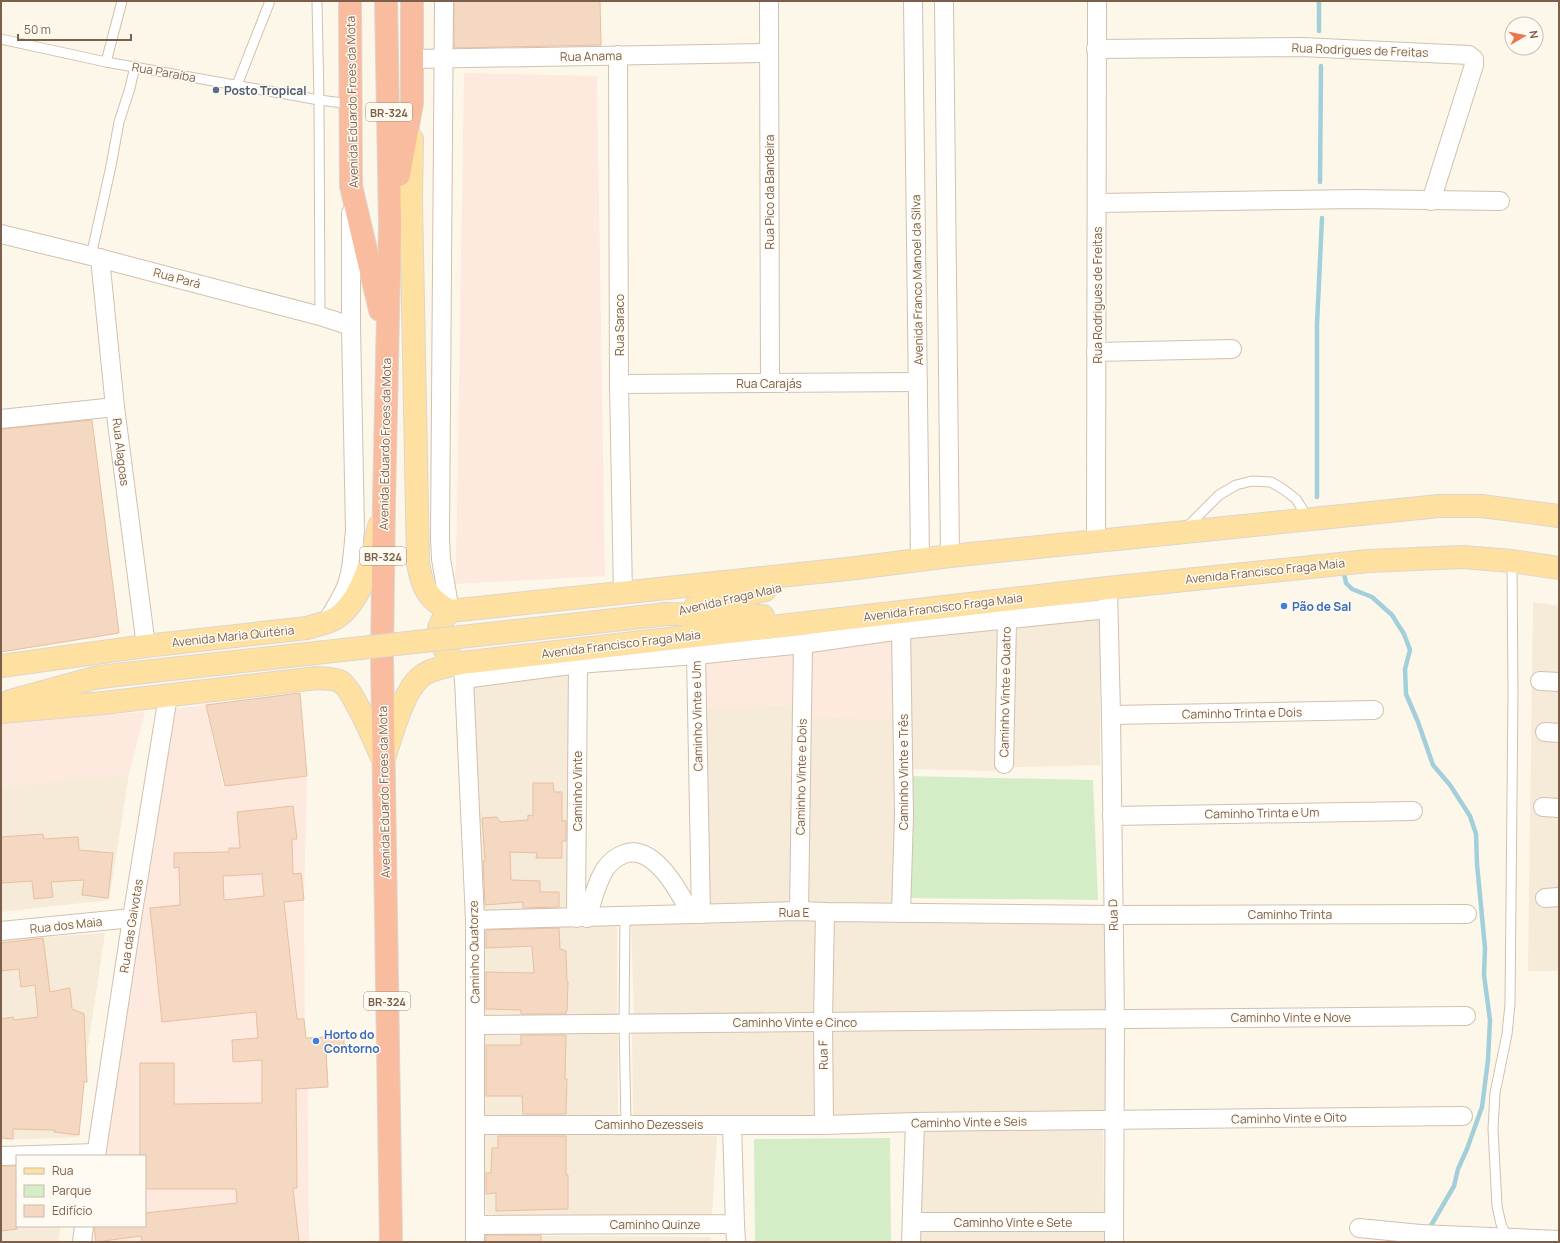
<svg xmlns="http://www.w3.org/2000/svg" width="1560" height="1243" viewBox="0 0 1560 1243" font-family="Manrope,sans-serif">
<style>
.residential{fill:#f6ead8}
.commercial{fill:#fee9de}
.green{fill:#d4edc7}
.lines{fill:none;stroke-linecap:round;stroke-linejoin:round}
.stream{stroke:#a3cfdb;stroke-width:4.5}
.building{fill:#f4d8c1;stroke:#e8bfa0;fill-rule:evenodd}
.lane-casing{stroke:#d2c0ae;stroke-width:11}
.street-casing{stroke:#d2c0ae;stroke-width:20}
.primary-casing{stroke:#ddd5d0;stroke-width:24}
.highway-casing{stroke:#ddd5d0;stroke-width:24}
.lane{stroke:#fff;stroke-width:9}
.street{stroke:#fff;stroke-width:18}
.primary{stroke:#fee0a1;stroke-width:22}
.highway{stroke:#f9bc9f;stroke-width:22}
.primary-bridge-casing{stroke:#ddd5d0;stroke-width:24;stroke-linecap:butt}
.primary-bridge{stroke:#fee0a1;stroke-width:22}
.service-dot{fill:#5c6f8a;stroke:#fffbf2;stroke-width:1.5}
.shop-dot{fill:#3f7fe0;stroke:#fffbf2;stroke-width:1.5}
.labels{text-anchor:middle;dominant-baseline:central;stroke-width:3;stroke-linejoin:round;paint-order:stroke}
.shield{fill:#fffbf2;stroke:#a38e7d;stroke-width:1}
.shield-label{font-size:11px;font-weight:bold;fill:#7b5f4b}
.street-label{font-size:12px;fill:#7b5f4b;stroke:#fffbf2}
.service-label{font-size:12px;font-weight:bold;fill:#4e5e75;stroke:#fffbf2;text-anchor:start}
.shop-label{font-size:12px;font-weight:bold;fill:#366cbe;stroke:#fffbf2;text-anchor:start}
</style>
<rect width="100%" height="100%" fill="#fdf7ea"/>
<!-- residential -->
<g class="residential">
<path d="M1533,602L1559,606V971H1528Z"/>
<path d="M1100,617V765L1014,767L1015,628Z"/>
<path d="M998,627L995,771L910,769L908,636Z"/>
<path d="M571,670L570,911L481,914L472,683Z"/>
<path d="M796,705L792,904L707,907L701,708Z"/>
<path d="M808,717L896,719L895,905L805,906Z"/>
<path d="M129,774L109,900L1,912V787Z"/>
<path d="M819,917L818,1013L634,1015L631,922Z"/>
<path d="M832,918L1108,920L1110,1012L831,1014Z"/>
<path d="M617,922V1015L481,1017L482,926H517L529,928Z"/>
<path d="M105,933L87,1053L79,1135L78,1137L5,1140L1,1099V940Z"/>
<path d="M1110,1023L1109,1113L831,1117L830,1028Z"/>
<path d="M815,1028L816,1116L633,1115L632,1029Z"/>
<path d="M618,1029V1115L482,1117V1030Z"/>
<path d="M1103,1126L1104,1215H920L922,1129Z"/>
<path d="M483,1130L717,1136L712,1215L517,1216L486,1214Z"/>
<path d="M1,1169L17,1226H61L58,1242H1Z"/>
<path d="M920,1227L1107,1229L1106,1242H919Z"/>
<path d="M484,1235L711,1237L710,1242H484Z"/>
</g>
<!-- commercial -->
<g class="commercial">
<path d="M464,73L597,76L605,576L455,584L457,515Z"/>
<path d="M896,636V719L808,717L810,649Z"/>
<path d="M798,650L796,705L701,708V660Z"/>
<path d="M206,705L223,786L307,776L304,900L305,1038L308,1088L309,1242H92L94,1226H145V1156H104L171,709Z"/>
<path d="M145,712L129,774L1,787V722Z"/>
</g>
<!-- green -->
<g class="green">
<path d="M908,776L1093,780L1098,900L911,898Z"/>
<path d="M890,1138L891,1242H755L754,1139Z"/>
</g>
<g class="lines">
<!-- stream -->
<g class="stream">
<path d="M1319,1V31"/>
<path d="M1320,182L1321,66"/>
<path d="M1317,497V324L1322,218"/>
<path d="M1344,573L1346,583L1352,589L1372,597L1392,615L1404,634L1410,650L1405,669L1406,694L1418,722L1433,765L1450,785L1470,816L1476,834L1477,864L1485,948L1484,975L1490,1020L1488,1060L1482,1107L1467,1149L1458,1169L1454,1186L1429,1229"/>
</g>
</g>
<!-- building -->
<g class="building">
<path d="M454,1H600L601,45L454,48Z"/>
<path d="M92,420L119,633L1,652V429Z"/>
<path d="M300,693L307,776L225,786L206,705Z"/>
<path d="M533,783H553L554,792H562V821H566V841H562V858H536L537,853L510,852L511,880L540,881V892H559V907L523,908V902L485,905L483,861H485L482,818L497,817L500,822L528,820V815L533,816Z"/>
<path d="M293,806L297,839H292L293,874L301,873L304,900L284,902L297,1019H304L306,1038L344,1036V1049L326,1050L328,1087L296,1089L297,1188H293L299,1242H142L141,1236L96,1242L94,1226H145V1213L237,1203L236,1189H145V1156H140V1063H174V1104L262,1103V1060L233,1062L232,1040L258,1038L256,1012L162,1022L150,908L180,905L179,867L174,868V853L229,852V848H240L237,812ZM262,874L264,896L224,900L223,876Z"/>
<path d="M43,834L44,839L78,837L79,850L113,853L108,898L82,895L84,880L51,882L53,897L34,899L32,881L1,883V837Z"/>
<path d="M559,928L560,949L566,951L567,982H568L567,1011H566V1014H521V1010L486,1009V972L534,973L532,946L486,948V930Z"/>
<path d="M43,938L50,992L70,988L72,1009L84,1014L87,1082H84L79,1135L54,1132L55,1130L13,1129V1139L1,1138V1019L13,1017L14,1020L38,1017L35,985L21,987L19,969L1,971V943Z"/>
<path d="M521,1035H566L565,1079H567L566,1114H523L522,1096H486V1045H521Z"/>
<path d="M498,1136H566V1175H568V1209L496,1211V1193L486,1194V1173H491L492,1148H498Z"/>
<path d="M1,1166H17V1229L1,1231Z"/>
<rect x="486" y="1235" width="55" height="7"/>
</g>
<g class="lines">
<!-- lane casing -->
<g class="lane-casing">
<g id="lane">
<path d="M317,1L319,100L320,316"/>
<path d="M1,39L106,62L319,100L351,104"/>
<path d="M106,62L122,1"/>
<path d="M237,85L270,1"/>
<path d="M91,256L111,166L119,122L130,88L135,66"/>
<path d="M1186,528L1219,495L1236,485L1252,481L1271,482L1283,489L1296,499L1308,518"/>
<path d="M625,917L624,1023L626,1124"/>
<path d="M1508,1239L1501,1224L1497,1206L1493,1129L1495,1093L1507,1034L1510,1004L1513,694L1512,561"/>
</g>
</g>
<!-- street casing -->
<g class="street-casing">
<g id="street">
<path d="M444,1L440,538L441,559L450,611"/>
<path d="M769,1L770,383"/>
<path d="M913,1L920,560"/>
<path d="M944,1L950,556"/>
<path d="M1096,49L1302,47L1469,55L1474,59V65L1431,201"/>
<path d="M618,55L619,384L623,594"/>
<path d="M413,59L769,53"/>
<path d="M1097,203L1357,199L1500,201"/>
<path d="M1,234L91,256L320,316L351,326"/>
<path d="M100,258L115,407L146,646"/>
<path d="M1096,352L1232,349"/>
<path d="M619,384L918,382"/>
<path d="M1,419L115,407"/>
<path d="M1096,541L1097,1"/>
<path d="M1108,588L1111,715L1115,1018L1114,1242"/>
<path d="M329,618C336,606 344,595 348,581C353,565 353,547 355,531L351,326V213"/>
<path d="M696,655L803,644L901,630L1108,609"/>
<path d="M461,663L464,679L475,920V1242"/>
<path d="M464,679L578,664L696,655L701,914"/>
<path d="M1540,681L1559,682"/>
<path d="M1111,715L1374,710"/>
<path d="M1545,732L1559,733"/>
<path d="M1004,764L1007,620"/>
<path d="M1543,807L1559,808"/>
<path d="M1112,816L1413,811"/>
<path d="M1545,898L1559,897"/>
<path d="M799,911L803,644"/>
<path d="M901,913L904,816L901,630"/>
<path d="M576,918L578,664"/>
<path d="M587,918C592,901 596,884 605,869C610,862 616,857 624,854C654,843 680,893 691,914"/>
<path d="M475,920L799,911L825,912L1113,915L1467,914"/>
<path d="M1,931L132,918"/>
<path d="M475,1025L1466,1016"/>
<path d="M475,1125H824L915,1122L1463,1116"/>
<path d="M824,1125L823,1022L825,912"/>
<path d="M1,1156L96,1153"/>
<path d="M96,1156L132,918L168,696"/>
<path d="M912,1222H1114"/>
<path d="M735,1224L736,1242"/>
<path d="M475,1225L735,1224L732,1125"/>
<path d="M1359,1228L1420,1234L1419,1242"/>
<path d="M1420,1234L1559,1240"/>
<path d="M82,1242L84,1226"/>
<path d="M911,1242L915,1122"/>
</g>
</g>
<!-- primary casing -->
<g class="primary-casing">
<g id="primary">
<path d="M412,139L411,199L418,563C422,588 428,599 450,611L856,568L950,556L1439,506H1481L1559,516"/>
<path d="M695,607L765,590"/>
<path d="M650,616L665,614L763,616"/>
<path d="M449,654C434,638 435,626 450,611"/>
<path d="M1,666L146,646L307,628C316,625 328,623 336,618C363,600 373,555 379,526"/>
<path d="M10,701L94,678L117,675"/>
<path d="M1,712L103,703L317,678C325,679 334,678 341,682C354,691 375,743 383,759"/>
<path d="M384,758C392,735 403,689 423,675C434,668 448,666 461,663L1108,588L1369,561L1462,557L1512,561L1559,568"/>
</g>
</g>
<!-- highway casing -->
<g class="highway-casing">
<g id="highway">
<path d="M350,1L351,186L380,310"/>
<path d="M386,1L390,223L384,501L382,656L391,1242"/>
<path d="M399,175L412,103V1"/>
</g>
</g>
<!-- lane -->
<use href="#lane" class="lane"/>
<!-- street -->
<use href="#street" class="street"/>
<!-- primary -->
<use href="#primary" class="primary"/>
<!-- highway -->
<use href="#highway" class="highway"/>
<!-- primary-bridge casing -->
<g class="primary-bridge-casing">
<path id="primary-bridge" d="M117,675L650,616"/>
</g>
<!-- primary-bridge -->
<use href="#primary-bridge" class="primary-bridge"/>
</g>
<!-- markers -->
<circle class="service-dot" cx="216" cy="90" r="4"/>
<g class="shop-dot">
<circle cx="1284" cy="606" r="4"/>
<circle cx="316" cy="1041" r="4"/>
</g>
<g class="labels">
<!-- shield labels -->
<g class="shield">
<rect x="366" y="103" width="46" height="18" rx="3"/>
<rect x="360" y="547" width="46" height="18" rx="3"/>
<rect x="364" y="992" width="46" height="18" rx="3"/>
</g>
<g class="shield-label">
<text x="389" y="112">BR-324</text>
<text x="383" y="556">BR-324</text>
<text x="387" y="1001">BR-324</text>
</g>
<!-- street labels -->
<g class="street-label">
<text transform="translate(1360 50) rotate(2)">Rua Rodrigues de Freitas</text>
<text transform="translate(591 56) rotate(-1)">Rua Anama</text>
<text transform="translate(164 72) rotate(10)">Rua Paraíba</text>
<text transform="translate(352 102) rotate(-91)">Avenida Eduardo Froes da Mota</text>
<text transform="translate(769 192) rotate(-90)">Rua Pico da Bandeira</text>
<text transform="translate(177 278) rotate(15)">Rua Pará</text>
<text transform="translate(917 280) rotate(-91)">Avenida Franco Manoel da Silva</text>
<text transform="translate(1097 295) rotate(-90)">Rua Rodrigues de Freitas</text>
<text transform="translate(619 325) rotate(-90)">Rua Saraco</text>
<text x="769" y="383">Rua Carajás</text>
<text transform="translate(385 444) rotate(-89)">Avenida Eduardo Froes da Mota</text>
<text transform="translate(121 452) rotate(83)">Rua Alagoas</text>
<text transform="translate(1265 571) rotate(-6)">Avenida Francisco Fraga Maia</text>
<text transform="translate(730 599) rotate(-13)">Avenida Fraga Maia</text>
<text transform="translate(943 607) rotate(-7)">Avenida Francisco Fraga Maia</text>
<text transform="translate(233 636) rotate(-6)">Avenida Maria Quitéria</text>
<text transform="translate(621 644) rotate(-7)">Avenida Francisco Fraga Maia</text>
<text transform="translate(1005 692) rotate(-89)">Caminho Vinte e Quatro</text>
<text transform="translate(1242 713) rotate(-1)">Caminho Trinta e Dois</text>
<text transform="translate(697 716) rotate(-91)">Caminho Vinte e Um</text>
<text transform="translate(903 772) rotate(-90)">Caminho Vinte e Três</text>
<text transform="translate(801 777) rotate(-89)">Caminho Vinte e Dois</text>
<text transform="translate(577 791) rotate(-90)">Caminho Vinte</text>
<text transform="translate(384 792) rotate(-91)">Avenida Eduardo Froes da Mota</text>
<text transform="translate(1262 813) rotate(-1)">Caminho Trinta e Um</text>
<text x="794" y="912">Rua E</text>
<text x="1290" y="914">Caminho Trinta</text>
<text transform="translate(1113 915) rotate(-91)">Rua D</text>
<text transform="translate(66 925) rotate(-6)">Rua dos Maia</text>
<text transform="translate(131 926) rotate(-81)">Rua das Gaivotas</text>
<text transform="translate(474 952) rotate(-91)">Caminho Quatorze</text>
<text x="1291" y="1017">Caminho Vinte e Nove</text>
<text x="795" y="1022">Caminho Vinte e Cinco</text>
<text transform="translate(823 1055) rotate(-91)">Rua F</text>
<text transform="translate(1289 1118) rotate(-1)">Caminho Vinte e Oito</text>
<text transform="translate(969 1122) rotate(-1)">Caminho Vinte e Seis</text>
<text x="649" y="1124">Caminho Dezesseis</text>
<text x="1013" y="1222">Caminho Vinte e Sete</text>
<text x="655" y="1224">Caminho Quinze</text>
</g>
<!-- service labels -->
<g class="service-label">
<text x="224" y="90">Posto Tropical</text>
</g>
<!-- shop labels -->
<g class="shop-label">
<text x="1292" y="606">Pão de Sal</text>
<text x="324" y="1034">Horto do<tspan x="324" dy="14">Contorno</tspan></text>
</g>
</g>
<!-- border -->
<rect width="1560" height="1243" fill="none" stroke="#7b5f4b" stroke-width="4"/>
<!-- legend -->
<rect x="16" y="1155" width="130" height="72" fill="#fffbf2" stroke="#cabdaf"/>
<rect x="24" y="1168" width="20" height="6" fill="#fee0a1" stroke="#cabdaf"/>
<text x="52" y="1175" font-size="12" fill="#7b5f4b">Rua</text>
<rect x="24" y="1185" width="20" height="12" fill="#d4edc7" stroke="#cabdaf"/>
<text x="52" y="1195" font-size="12" fill="#7b5f4b">Parque</text>
<rect x="24" y="1205" width="20" height="12" fill="#f4d8c1" stroke="#cabdaf"/>
<text x="52" y="1215" font-size="12" fill="#7b5f4b">Edifício</text>
<!-- north arrow -->
<g transform="translate(1524 36) rotate(81)"><circle r="19" fill="#fffbf2" stroke="#cabdaf"/>
<path d="M0-3L7 15L0 10L-7 15Z" fill="#eb784c"/>
<text y="-6" font-size="11" font-weight="bold" text-anchor="middle" fill="#7b5f4b">N</text>
</g>
<!-- scale -->
<path d="M18 34v6h113v-6" fill="none" stroke="#7b5f4b" stroke-width="2"/>
<text x="24" y="34" font-size="12" fill="#7b5f4b" stroke="#fffbf2" stroke-width="3" paint-order="stroke">50 m</text>
</svg>
